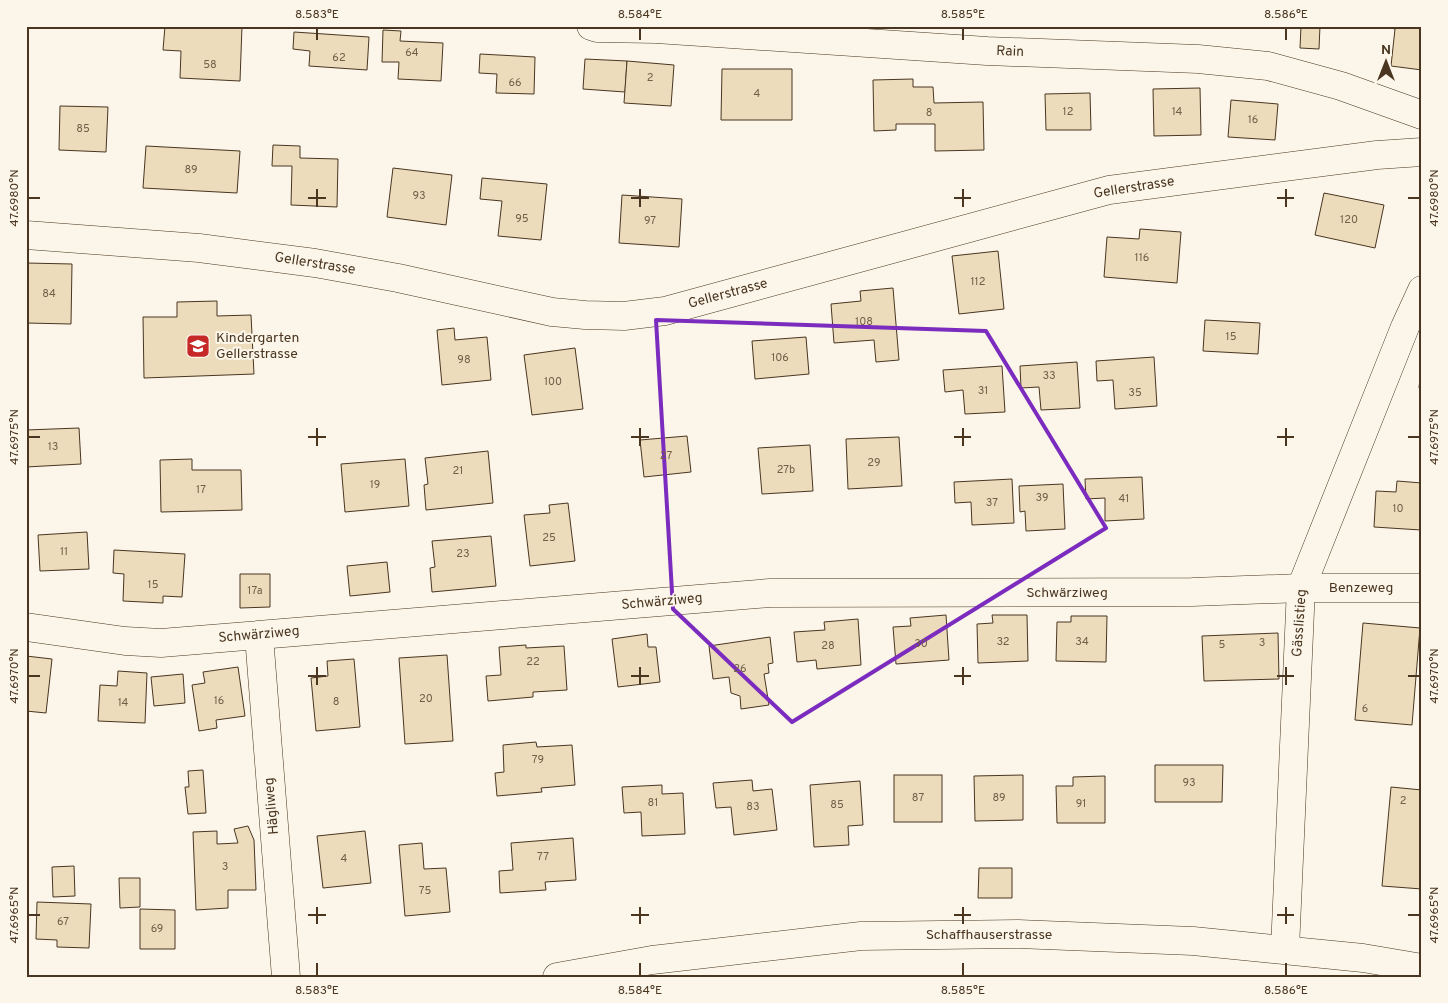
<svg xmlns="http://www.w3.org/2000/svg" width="1448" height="1003" viewBox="0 0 1448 1003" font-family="Overpass,sans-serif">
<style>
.building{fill:#ecdcbc;stroke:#4a3520}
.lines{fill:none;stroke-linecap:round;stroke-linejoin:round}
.minor-casing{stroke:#4a3520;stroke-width:29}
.major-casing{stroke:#4a3520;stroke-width:29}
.minor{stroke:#fbf6e9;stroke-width:28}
.major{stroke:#fbf6e9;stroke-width:28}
.marked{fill:none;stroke:#7b2cbf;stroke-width:4;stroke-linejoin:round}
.ticks{fill:none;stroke:#4a3520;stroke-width:2}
.labels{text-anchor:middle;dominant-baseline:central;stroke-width:4;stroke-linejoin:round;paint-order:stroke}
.number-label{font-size:11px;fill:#725f47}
.street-label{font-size:14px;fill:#4a3520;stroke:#fbf6e9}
.poi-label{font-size:14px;fill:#4a3520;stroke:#fbf6e9;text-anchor:start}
.neatline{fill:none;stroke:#4a3520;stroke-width:2}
.ticks-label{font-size:12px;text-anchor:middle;fill:#4a3520}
</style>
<rect width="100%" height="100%" fill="#fbf6e9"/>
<!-- building -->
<g class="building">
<path d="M165,26H242L240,81L180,78L181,51L163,50Z"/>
<path d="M1301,26H1320L1319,49L1300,48Z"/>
<path d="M1383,26H1422V70L1391,66L1395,29Z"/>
<path d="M383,30L401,31L400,41L443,43L441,81L398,79L399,62H382Z"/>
<path d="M294,32L369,37L367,70L309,66L310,51L293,49Z"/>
<path d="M480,54L535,57L534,94L496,93L497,74L479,73Z"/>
<path d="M585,59L627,61L625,92L583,89Z"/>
<path d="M627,61L674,65L671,106L624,103Z"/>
<path d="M722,69H792V120H721Z"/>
<path d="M913,79V87H933L934,103L983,102L984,150L935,151V124H896V130L874,131L873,80Z"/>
<path d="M1200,88L1201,135L1154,136L1153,89Z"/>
<path d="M1090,93L1091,130H1046L1045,94Z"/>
<path d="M1231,100L1278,104L1275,140L1228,137Z"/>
<path d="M60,106L108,107L106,152L59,150Z"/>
<path d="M273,145L300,146V158L338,159L337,207L291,205L292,166H272Z"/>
<path d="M146,146L240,151L237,193L143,188Z"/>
<path d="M393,168L452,175L446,225L387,217Z"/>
<path d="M482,178L547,184L541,240L498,236L502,201L480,199Z"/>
<path d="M1324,193L1384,205L1375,248L1315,235Z"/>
<path d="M622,195L682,199L679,247L619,243Z"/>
<path d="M1140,229L1181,232L1177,283L1104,277L1107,237L1139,239Z"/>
<path d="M998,251L1004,309L959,314L952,256Z"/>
<path d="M26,263L72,264L71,324L26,323Z"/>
<path d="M893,288L899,360L876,362L874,340L834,343L831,304L861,301L860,291Z"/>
<path d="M217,301V316L251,315L254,374L144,378L143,317H177V302Z"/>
<path d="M1205,320L1260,323L1258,354L1203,351Z"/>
<path d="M454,328L455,340L487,337L491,380L442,385L437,330Z"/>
<path d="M806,337L809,374L755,379L752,341Z"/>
<path d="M575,348L583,409L532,415L524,355Z"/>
<path d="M1154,357L1157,406L1115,409L1113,380L1097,381L1096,361Z"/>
<path d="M1422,357V388H1419Z"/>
<path d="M1077,362L1080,408L1041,410L1039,387L1021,388L1020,366Z"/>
<path d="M1002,366L1005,412L965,414L963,390L945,392L943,370Z"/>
<path d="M79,428L81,464L26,467V430Z"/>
<path d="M687,436L691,472L644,477L640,440Z"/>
<path d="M899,437L902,486L848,489L846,439Z"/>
<path d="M810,445L813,491L762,494L758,448Z"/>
<path d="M488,451L493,503L426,510L424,485L428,484L425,458Z"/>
<path d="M192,459V470H241L242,510L161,512L160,460Z"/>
<path d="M405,459L409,506L345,512L341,464Z"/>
<path d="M1142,477L1144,519L1105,521V498L1086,499L1085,479Z"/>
<path d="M1012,479L1014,523L972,525L971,502L955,503L954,482Z"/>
<path d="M1397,481L1422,483L1421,530L1374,527L1376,491L1396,492Z"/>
<path d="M1063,484L1065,529L1026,531L1025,511L1020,512L1019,486Z"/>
<path d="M568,503L575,561L530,566L524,515L550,513L549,505Z"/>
<path d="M87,532L89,569L40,571L38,535Z"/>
<path d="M491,536L496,586L432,592L430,568L435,567L432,541Z"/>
<path d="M114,550L185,554L182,597L163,596V603L123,601L124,574L113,573Z"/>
<path d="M387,562L390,592L350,596L347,566Z"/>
<path d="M240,574H270V607L240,608Z"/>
<path d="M946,615L949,660L896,664L893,627L911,626L910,618Z"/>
<path d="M992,615H1027L1028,661L978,663L977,624L993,623Z"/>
<path d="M1071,616H1107L1106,662L1056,661L1057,622H1071Z"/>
<path d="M858,619L861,665L817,669L816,660L797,662L794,632L825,630L824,622Z"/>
<path d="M1363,623L1420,628L1412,725L1355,720Z"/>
<path d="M1278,633L1279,679L1204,681L1202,636Z"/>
<path d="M647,634L648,647H656L660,682L618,687L612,639Z"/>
<path d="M770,637L773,663L768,664L769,673L764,674L769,705L741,709L740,696L731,693L729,677L713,679L709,646Z"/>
<path d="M526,645V648L564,646L567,690L533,692V697L488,701L486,676L501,675L499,647Z"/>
<path d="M447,655L453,741L405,744L399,658Z"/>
<path d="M26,656L52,659L46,713L26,711Z"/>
<path d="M354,659L360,727L316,731L311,678L328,676L327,661Z"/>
<path d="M238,667L245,716L216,720L217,728L199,731L192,685L205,683L203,672Z"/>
<path d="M118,671L147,673L145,723L98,721L100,685L117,686Z"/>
<path d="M183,674L185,703L154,706L151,677Z"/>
<path d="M536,742L537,747L572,745L575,785L541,788L542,792L497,796L495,773L504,772L503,745Z"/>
<path d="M1155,765H1223L1222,802H1155Z"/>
<path d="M203,770L206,813L188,814L185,787H189L188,771Z"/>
<rect x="894" y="775" width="48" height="47"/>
<path d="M1023,775V820L975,821L974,776Z"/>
<path d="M1105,776V823H1057L1056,786H1073V777Z"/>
<path d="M752,780L753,791L772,789L777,830L734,835L731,807L716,808L713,783Z"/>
<path d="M860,781L863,825L848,826L849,845L814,847L810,785Z"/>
<path d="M662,785V794L683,793L685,834L642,836L641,812L624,813L622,787Z"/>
<path d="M1391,787L1422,790V889L1382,886Z"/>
<path d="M248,826L254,840L256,890H228V908L196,910L193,832L217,831V844L238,843L234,829Z"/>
<path d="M365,831L371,883L323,888L317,836Z"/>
<path d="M573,838L576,880L545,882L546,890L500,893L499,871L513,870L511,843Z"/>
<path d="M422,843L424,869L446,868L450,912L405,916L399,845Z"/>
<path d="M74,866L75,896L53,897L52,867Z"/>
<path d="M979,868H1012V898H978Z"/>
<path d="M119,878H140V907L120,908Z"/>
<path d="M37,902L91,904L89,948L57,947V940L36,939Z"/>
<path d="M140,909L175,910V949H140Z"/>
</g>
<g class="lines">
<!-- minor casing -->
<g class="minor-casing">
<g id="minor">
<path d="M591,26L597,28L656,29L987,51L1198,59L1268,66L1341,86L1422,115"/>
<path d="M26,235L199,248L315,263L398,278L552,312L585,315L624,316L665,311L1109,190L1377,155L1422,152"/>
<path d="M26,627L125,641L161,643L770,593L1192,592L1301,588H1422"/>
<path d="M259,636L286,977"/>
<path d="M1285,949L1301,588L1405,327L1422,290"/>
</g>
</g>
<!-- major casing -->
<g class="major-casing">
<path id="major" d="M557,977L652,960L861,936L1018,934L1193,941L1363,958L1422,968"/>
</g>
<!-- minor -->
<use href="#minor" class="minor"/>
<!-- major -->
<use href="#major" class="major"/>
</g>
<!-- marked area -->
<path class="marked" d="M656,320L986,331L1106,528L792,722L673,609Z"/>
<!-- ticks -->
<path class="ticks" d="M317,28V40M640,28V40M963,28V40M1286,28V40M317,189V207M640,189V207M963,189V207M1286,189V207M28,198H40M308,198H326M631,198H649M954,198H971M1277,198H1294M1408,198H1420M317,428V446M640,428V446M963,428V446M1286,428V446M28,437H40M308,437H326M631,437H649M954,437H971M1277,437H1294M1408,437H1420M317,667V685M640,667V685M963,667V685M1286,667V685M28,676H40M308,676H326M631,676H649M954,676H971M1277,676H1294M1408,676H1420M317,907V924M640,907V924M963,907V924M1286,907V924M28,915H40M308,915H326M631,915H649M954,915H971M1277,915H1294M1408,915H1420M317,963V976M640,963V976M963,963V976M1286,963V976"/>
<!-- icons -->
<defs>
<g id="school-square" transform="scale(1.25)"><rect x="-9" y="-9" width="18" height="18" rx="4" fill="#c62828" stroke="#fbf6e9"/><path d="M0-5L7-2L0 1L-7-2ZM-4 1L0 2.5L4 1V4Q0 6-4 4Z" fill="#fff"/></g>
</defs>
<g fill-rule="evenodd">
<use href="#school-square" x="198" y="346"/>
</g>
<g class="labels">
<!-- number labels -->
<g class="number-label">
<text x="412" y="53">64</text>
<text x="339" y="58">62</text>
<text x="210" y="65">58</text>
<text x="650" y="78">2</text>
<text x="515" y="83">66</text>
<text x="757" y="94">4</text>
<text x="1068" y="112">12</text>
<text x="1177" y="112">14</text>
<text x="929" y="113">8</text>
<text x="1253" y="120">16</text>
<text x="83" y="129">85</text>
<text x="191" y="170">89</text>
<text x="419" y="196">93</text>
<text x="522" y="219">95</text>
<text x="1349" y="220">120</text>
<text x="650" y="221">97</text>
<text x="1142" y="258">116</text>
<text x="978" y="282">112</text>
<text x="49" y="294">84</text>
<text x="864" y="322">108</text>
<text x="1231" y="337">15</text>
<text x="780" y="358">106</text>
<text x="464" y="360">98</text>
<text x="1049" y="376">33</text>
<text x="553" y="382">100</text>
<text x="983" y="391">31</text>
<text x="1135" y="393">35</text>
<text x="53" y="447">13</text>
<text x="666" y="456">27</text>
<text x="874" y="463">29</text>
<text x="786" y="470">27b</text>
<text x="458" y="471">21</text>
<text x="375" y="485">19</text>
<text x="201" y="490">17</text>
<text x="1042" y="498">39</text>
<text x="1124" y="499">41</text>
<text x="992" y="503">37</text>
<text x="1398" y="509">10</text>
<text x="549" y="538">25</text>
<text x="64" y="552">11</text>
<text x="463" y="554">23</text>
<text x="153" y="585">15</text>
<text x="255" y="591">17a</text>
<text x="1003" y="642">32</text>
<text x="1082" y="642">34</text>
<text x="1262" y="643">3</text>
<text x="921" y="644">30</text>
<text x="1222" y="645">5</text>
<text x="828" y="646">28</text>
<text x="533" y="662">22</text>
<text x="740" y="669">26</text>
<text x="426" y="699">20</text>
<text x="219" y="701">16</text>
<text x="336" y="702">8</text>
<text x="123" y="703">14</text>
<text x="1365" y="709">6</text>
<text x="538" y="760">79</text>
<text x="1189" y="783">93</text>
<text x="918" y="798">87</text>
<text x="999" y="798">89</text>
<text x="1403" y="801">2</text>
<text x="653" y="803">81</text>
<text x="1081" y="804">91</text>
<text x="837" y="805">85</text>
<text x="753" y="807">83</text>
<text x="543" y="857">77</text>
<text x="344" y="859">4</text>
<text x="225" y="867">3</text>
<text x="425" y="891">75</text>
<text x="63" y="922">67</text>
<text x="157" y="929">69</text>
</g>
<!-- street labels -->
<g class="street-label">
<text transform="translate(1010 52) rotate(2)">Rain</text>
<text transform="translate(1134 188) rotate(-9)">Gellerstrasse</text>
<text transform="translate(315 264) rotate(9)">Gellerstrasse</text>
<text transform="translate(728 294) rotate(-15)">Gellerstrasse</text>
<text x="1361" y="588">Benzeweg</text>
<text x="1067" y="593">Schwärziweg</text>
<text transform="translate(662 602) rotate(-5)">Schwärziweg</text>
<text transform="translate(1300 623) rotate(-86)">Gässlistieg</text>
<text transform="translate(259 635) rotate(-5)">Schwärziweg</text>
<text transform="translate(272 806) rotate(-95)">Hägliweg</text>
<text x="989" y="935">Schaffhauserstrasse</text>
</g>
<!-- poi labels -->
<g class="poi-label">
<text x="216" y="338">Kindergarten<tspan x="216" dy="16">Gellerstrasse</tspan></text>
</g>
</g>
<!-- border -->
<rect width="1448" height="1003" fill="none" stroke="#fbf6e9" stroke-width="55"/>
<!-- north arrow -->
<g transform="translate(1386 62)" stroke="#fbf6e9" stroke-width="4" paint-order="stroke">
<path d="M0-4L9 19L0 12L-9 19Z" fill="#4a3520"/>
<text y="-8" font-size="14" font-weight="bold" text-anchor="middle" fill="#4a3520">N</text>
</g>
<rect x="28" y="28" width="1392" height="948" class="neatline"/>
<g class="ticks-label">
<text x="317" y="18">8.583°E</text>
<text x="640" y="18">8.584°E</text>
<text x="963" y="18">8.585°E</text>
<text x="1286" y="18">8.586°E</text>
<text transform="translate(14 198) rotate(-90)" y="4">47.6980°N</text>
<text transform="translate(1434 198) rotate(-90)" y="4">47.6980°N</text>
<text transform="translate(14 437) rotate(-90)" y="4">47.6975°N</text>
<text transform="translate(1434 437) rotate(-90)" y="4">47.6975°N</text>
<text transform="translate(14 676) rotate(-90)" y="4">47.6970°N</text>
<text transform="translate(1434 676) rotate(-90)" y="4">47.6970°N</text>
<text transform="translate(14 915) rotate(-90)" y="4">47.6965°N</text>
<text transform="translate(1434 915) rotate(-90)" y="4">47.6965°N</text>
<text x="317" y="994">8.583°E</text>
<text x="640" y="994">8.584°E</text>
<text x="963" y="994">8.585°E</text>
<text x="1286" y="994">8.586°E</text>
</g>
</svg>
